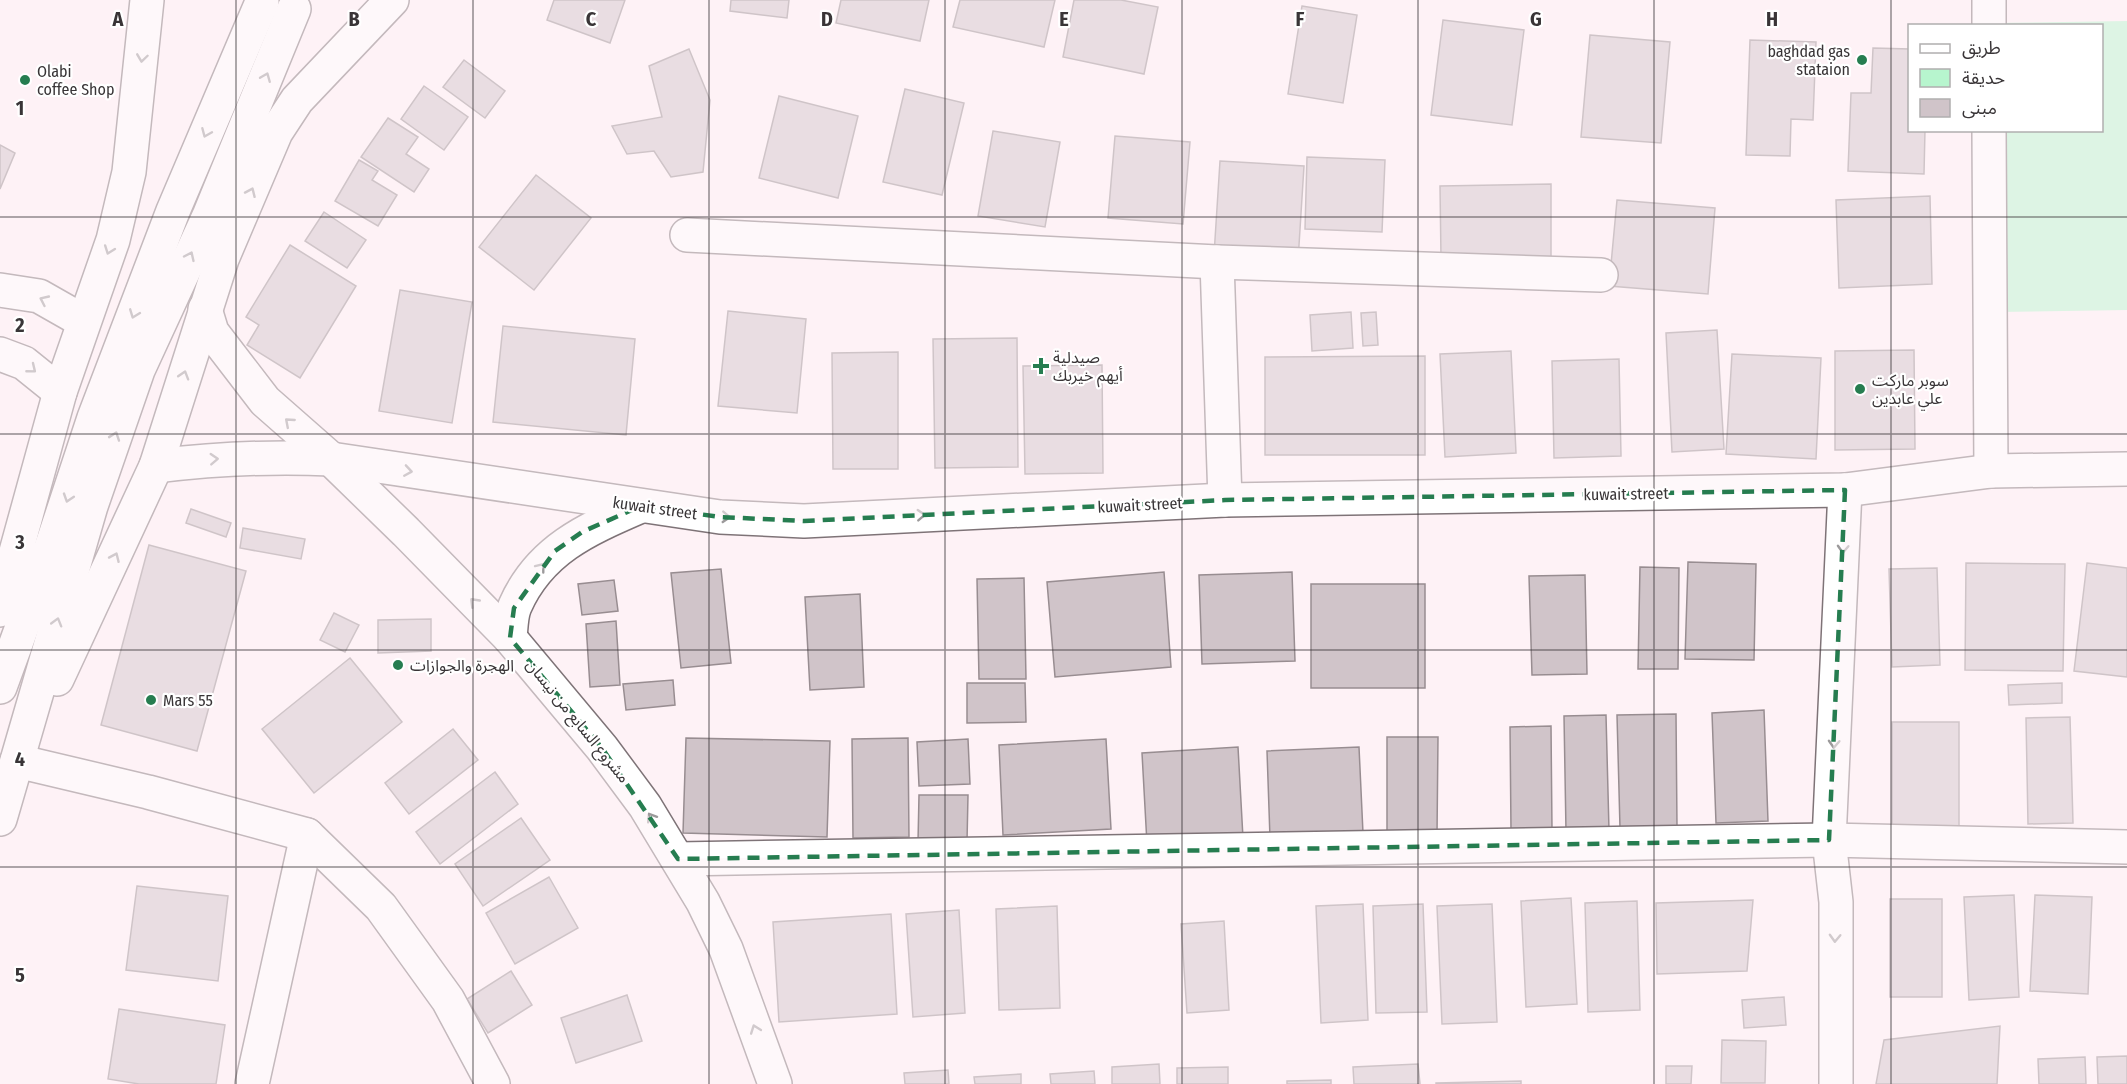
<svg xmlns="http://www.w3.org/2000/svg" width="2127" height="1084" viewBox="0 0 2127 1084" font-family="'Fira Sans Condensed','Noto Sans Arabic',sans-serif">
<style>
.green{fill:#b7f5ce}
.building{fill:#d0c4c9;stroke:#988d91;stroke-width:1.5}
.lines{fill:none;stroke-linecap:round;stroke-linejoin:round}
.street-casing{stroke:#7e7377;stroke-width:36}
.secondary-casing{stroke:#7e7377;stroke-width:36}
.primary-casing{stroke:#7e7377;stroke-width:36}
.street{stroke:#fff;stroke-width:33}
.secondary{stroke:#fff;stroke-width:33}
.primary{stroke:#fff;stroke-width:33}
.oneway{stroke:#9c9a9b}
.marked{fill:none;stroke:#267d50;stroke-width:4.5;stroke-dasharray:12 8;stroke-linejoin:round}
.grid{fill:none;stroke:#393537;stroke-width:1.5;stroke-opacity:0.55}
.poi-dot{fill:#267d50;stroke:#fff;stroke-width:2}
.labels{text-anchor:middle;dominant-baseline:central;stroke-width:4.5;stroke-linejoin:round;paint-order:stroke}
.poi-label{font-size:16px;fill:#393537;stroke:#fff;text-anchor:start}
.street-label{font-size:16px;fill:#393537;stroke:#fff}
.grid-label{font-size:20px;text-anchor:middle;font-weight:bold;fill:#393537;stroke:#fff;stroke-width:4.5;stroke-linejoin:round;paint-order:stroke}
</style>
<rect width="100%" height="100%" fill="#fef2f6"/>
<!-- green -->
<path class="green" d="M2127,21V310L1997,312L1996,131L2102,130V26H1995V23Z"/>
<!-- building -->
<g class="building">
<path d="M554,0H625L610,43L547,20Z"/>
<path d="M731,0H789L787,18L730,11Z"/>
<path d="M841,0H929L920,41L836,23Z"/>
<path d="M960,0H1055L1044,47L953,27Z"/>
<path d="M1074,0H1121L1158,7L1144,74L1063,57Z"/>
<path d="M1302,6L1357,15L1343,103L1288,94Z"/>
<path d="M1443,20L1524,30L1512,125L1431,115Z"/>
<path d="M1590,35L1670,42L1661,143L1581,137Z"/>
<path d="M1750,40L1816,42L1813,120L1791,119L1790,156L1746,155Z"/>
<path d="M1873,48L1910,49V130H1925L1924,174L1848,171L1851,93H1871Z"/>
<path d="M689,49L710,100L703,172L671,177L654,151L627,154L612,126L662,117L649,66Z"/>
<path d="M464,60L505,91L485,118L443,87Z"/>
<path d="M424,86L468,117L444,150L401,119Z"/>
<path d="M905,89L964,103L942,195L883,182Z"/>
<path d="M779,96L858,116L838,198L759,178Z"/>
<path d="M388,118L418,137L406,154L429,169L414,192L361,157Z"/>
<path d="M993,131L1060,142L1045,227L978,216Z"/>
<path d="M1115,136L1190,142L1183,224L1108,218Z"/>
<path d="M0,145L15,153L0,189Z"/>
<path d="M1307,157L1385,160L1382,232L1305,229Z"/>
<path d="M359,160L378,171L372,180L397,195L378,226L335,201Z"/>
<path d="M1220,161L1304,166L1298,261L1214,255Z"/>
<path d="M536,175L591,218L534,290L479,247Z"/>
<path d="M1551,184V257L1441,258L1440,186Z"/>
<path d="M1930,196L1932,284L1839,288L1836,200Z"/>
<path d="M1617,200L1715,208L1708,294L1609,286Z"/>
<path d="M324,212L366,240L347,268L305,241Z"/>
<path d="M290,245L356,286L300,378L247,345L259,325L246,317Z"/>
<path d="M400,290L472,302L452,423L379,411Z"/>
<path d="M728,311L806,319L797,413L718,406Z"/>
<path d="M1351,312L1353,348L1312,351L1310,315Z"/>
<path d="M1376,312L1378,345L1363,346L1361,313Z"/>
<path d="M503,326L635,339L626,435L493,422Z"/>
<path d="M1717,330L1724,449L1672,452L1666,333Z"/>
<path d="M1017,338L1018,467L935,468L933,339Z"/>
<path d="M1914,350L1915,449L1835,450V351Z"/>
<path d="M1511,351L1516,453L1445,457L1440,354Z"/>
<path d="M898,352V469H833L832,353Z"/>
<path d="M1732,354L1821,358L1816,459L1726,454Z"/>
<path d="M1425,356V455H1265V357Z"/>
<path d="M1619,359L1621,456L1554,458L1552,361Z"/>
<path d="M1102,365L1103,473L1025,474L1023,366Z"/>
<path d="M191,509L231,523L226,537L186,523Z"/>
<path d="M243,528L305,539L301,559L240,548Z"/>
<path d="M149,545L246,571L197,751L101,725Z"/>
<path d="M1688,562L1756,564L1754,660L1685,659Z"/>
<path d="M1966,563L2065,564L2063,671L1965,670Z"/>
<path d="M2087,563L2127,568V677L2074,671Z"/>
<path d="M1640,567L1679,568L1678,669H1638Z"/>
<path d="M1937,568L1940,665L1892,667L1889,569Z"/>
<path d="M721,569L731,663L681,668L671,573Z"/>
<path d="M1164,572L1171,667L1055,677L1047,582Z"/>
<path d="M1292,572L1295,661L1202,664L1199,575Z"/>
<path d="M1585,575L1587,674L1532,675L1529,576Z"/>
<path d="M1024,578L1026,679H979L977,579Z"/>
<path d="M614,580L618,611L582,615L578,584Z"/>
<rect x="1311" y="584" width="114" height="104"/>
<path d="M860,594L864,687L810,690L805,597Z"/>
<path d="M334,613L359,625L345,652L320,640Z"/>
<path d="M431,619V651L378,653V620Z"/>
<path d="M616,621L620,685L590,687L586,624Z"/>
<path d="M350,658L402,722L314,793L262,729Z"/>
<path d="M673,680L675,705L626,710L623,684Z"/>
<path d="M967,683H1025L1026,722L967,723Z"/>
<path d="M2062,683V703L2009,705L2008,685Z"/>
<path d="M1764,710L1768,821L1716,823L1712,713Z"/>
<path d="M1676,714L1677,827L1620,828L1617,715Z"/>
<path d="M1606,715L1609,830L1566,831L1564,716Z"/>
<path d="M2070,717L2073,823L2028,824L2026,718Z"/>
<path d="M1892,722H1959V826L1892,827Z"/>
<path d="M1551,726L1552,830H1511L1510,727Z"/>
<path d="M453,729L478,760L409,814L385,783Z"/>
<path d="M1387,737H1438L1437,835H1387Z"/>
<path d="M686,738L830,741L827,837L683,833Z"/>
<path d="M908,738L909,837L853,838L852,739Z"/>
<path d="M968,739L970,784L919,786L917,742Z"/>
<path d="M1106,739L1111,829L1003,835L999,745Z"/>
<path d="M1238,747L1243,838L1147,844L1142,753Z"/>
<path d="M1359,747L1363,833L1270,838L1267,751Z"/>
<path d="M495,772L518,804L440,864L416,832Z"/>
<path d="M919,795H968L967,842H918Z"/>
<path d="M521,818L550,860L483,906L455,864Z"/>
<path d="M549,877L578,928L515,964L486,913Z"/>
<path d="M137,886L228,896L218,981L126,970Z"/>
<path d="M2014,895L2019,997L1969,1000L1964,897Z"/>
<path d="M2035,895L2092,897L2088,994L2030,991Z"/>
<path d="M1571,898L1577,1004L1526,1007L1521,901Z"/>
<rect x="1890" y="899" width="52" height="98"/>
<path d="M1753,900L1747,971L1657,974L1656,903Z"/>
<path d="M1637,901L1640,1010L1588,1012L1585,903Z"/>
<path d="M1363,904L1368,1020L1321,1023L1316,906Z"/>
<path d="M1423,904L1427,1012L1376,1013L1373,906Z"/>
<path d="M1492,904L1497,1022L1442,1024L1437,906Z"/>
<path d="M1057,906L1060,1008L999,1010L996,909Z"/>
<path d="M959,910L965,1013L913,1017L906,914Z"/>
<path d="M891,914L897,1014L779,1022L773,922Z"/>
<path d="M1224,921L1229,1010L1187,1013L1181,924Z"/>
<path d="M511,971L532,1005L488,1033L467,999Z"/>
<path d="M627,995L642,1041L576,1063L561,1018Z"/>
<path d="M1784,997L1786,1025L1744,1028L1742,1000Z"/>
<path d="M119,1009L225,1025L216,1084H139L108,1079Z"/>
<path d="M2000,1026L1997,1084H1876L1884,1040Z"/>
<path d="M1722,1040L1766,1041L1765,1083H1721Z"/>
<path d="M2127,1056V1084H2098L2097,1057Z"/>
<path d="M2085,1057L2086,1084H2039L2038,1059Z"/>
<path d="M1159,1064L1160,1084H1112V1067Z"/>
<path d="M1418,1064L1420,1084H1354L1353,1067Z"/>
<path d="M1666,1066H1692L1691,1084H1666Z"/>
<path d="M1228,1067V1084H1177V1068Z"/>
<path d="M948,1070L949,1084H905L904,1073Z"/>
<path d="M1094,1071L1095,1084H1051L1050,1074Z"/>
<path d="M1021,1074V1084H975L974,1077Z"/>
<path d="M1331,1080V1084H1287V1081Z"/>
<path d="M1521,1081V1084H1436V1083Z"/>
</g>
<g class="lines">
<!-- street casing -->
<g class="street-casing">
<g id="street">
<path d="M1989,0V26"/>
<path d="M1989,130L1991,471"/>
<path d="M687,235L1217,262L1601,275"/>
<path d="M1217,262L1225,500"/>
<path d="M156,466C215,459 272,456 331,459L720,517L804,521L1225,500L1845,490L1991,471L2127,469"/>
<path d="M17,761L148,792L307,835L381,907L448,1000L493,1084"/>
<path d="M678,859L1829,840L2127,847"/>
<path d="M252,1084L307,835"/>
<path d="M1836,1084V902L1829,840L1845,490"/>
</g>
</g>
<!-- secondary casing -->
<g class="secondary-casing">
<g id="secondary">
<path d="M0,290L39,296L83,321"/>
<path d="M205,309L212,332L265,401L331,459L406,532L510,638L602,748L645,806L703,902L726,949L775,1084"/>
<path d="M0,354L24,363L60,392"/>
<path d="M510,638C511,628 511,615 515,606C540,549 588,529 641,506"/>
</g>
</g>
<!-- primary casing -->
<g class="primary-casing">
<g id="primary">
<path d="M0,610L60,392L113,240L129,172L147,0"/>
<path d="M57,679L156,466L222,259L276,132L297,100L392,0"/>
<path d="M0,687L53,542L94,418L173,211L262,2"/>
<path d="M0,819L91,506L138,370L209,216L294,9"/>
</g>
</g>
<!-- street -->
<use href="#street" class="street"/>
<!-- secondary -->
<use href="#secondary" class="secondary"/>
<!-- primary -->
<use href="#primary" class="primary"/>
</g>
<!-- one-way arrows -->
<defs><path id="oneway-chevron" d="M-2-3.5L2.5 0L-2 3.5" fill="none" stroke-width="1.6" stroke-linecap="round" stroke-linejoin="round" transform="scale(1.5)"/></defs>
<g class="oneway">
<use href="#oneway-chevron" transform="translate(142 58) rotate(98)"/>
<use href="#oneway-chevron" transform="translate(266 77) rotate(-68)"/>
<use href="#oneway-chevron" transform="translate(206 133) rotate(113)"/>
<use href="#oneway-chevron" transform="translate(251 192) rotate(-66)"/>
<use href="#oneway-chevron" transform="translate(109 250) rotate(110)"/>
<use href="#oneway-chevron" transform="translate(190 256) rotate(-65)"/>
<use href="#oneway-chevron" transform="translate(44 300) rotate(-155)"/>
<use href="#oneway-chevron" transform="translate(134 314) rotate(111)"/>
<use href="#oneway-chevron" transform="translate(32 369) rotate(39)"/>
<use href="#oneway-chevron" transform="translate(184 375) rotate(-73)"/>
<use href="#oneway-chevron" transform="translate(289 422) rotate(-139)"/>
<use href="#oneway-chevron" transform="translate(115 436) rotate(-71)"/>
<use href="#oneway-chevron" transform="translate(214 459) rotate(-3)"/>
<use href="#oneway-chevron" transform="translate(408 471) rotate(9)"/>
<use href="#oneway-chevron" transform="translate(68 498) rotate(108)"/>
<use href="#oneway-chevron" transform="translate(921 515) rotate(-3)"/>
<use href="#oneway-chevron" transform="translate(726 517) rotate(3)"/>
<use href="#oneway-chevron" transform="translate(1843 549) rotate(93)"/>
<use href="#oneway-chevron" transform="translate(115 557) rotate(-66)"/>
<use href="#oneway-chevron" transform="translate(541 567) rotate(-52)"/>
<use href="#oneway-chevron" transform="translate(474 602) rotate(-134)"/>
<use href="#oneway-chevron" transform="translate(57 622) rotate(-74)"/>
<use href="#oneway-chevron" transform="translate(1834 744) rotate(93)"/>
<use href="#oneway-chevron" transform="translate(651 817) rotate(-122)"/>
<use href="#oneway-chevron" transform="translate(1835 938) rotate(92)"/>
<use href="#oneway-chevron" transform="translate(755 1029) rotate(-110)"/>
</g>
<!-- marked area -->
<path d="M0 0H2127V1084H0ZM1845,490L1829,840L678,859L602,748L510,638L514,608L555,551L582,532L641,506L720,517L804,521L1225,500Z" fill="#fef2f6" fill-opacity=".55" fill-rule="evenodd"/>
<path class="marked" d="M1845,490L1829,840L678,859L602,748L510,638L514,608L555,551L582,532L641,506L720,517L804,521L1225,500Z"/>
<!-- grid -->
<path class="grid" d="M236,0V1084M473,0V1084M709,0V1084M945,0V1084M1182,0V1084M1418,0V1084M1654,0V1084M1891,0V1084M0,217H2127M0,434H2127M0,650H2127M0,867H2127"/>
<!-- markers -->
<g class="poi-dot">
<circle cx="1862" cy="60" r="6"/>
<circle cx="25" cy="80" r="6"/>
<path d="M1038 357h6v6h6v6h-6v6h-6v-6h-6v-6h6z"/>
<circle cx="1860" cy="389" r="6"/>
<circle cx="398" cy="665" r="6"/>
<circle cx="151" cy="700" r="6"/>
</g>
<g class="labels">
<!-- poi labels -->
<g class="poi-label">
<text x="1850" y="51" text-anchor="end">baghdad gas<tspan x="1850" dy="18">stataion</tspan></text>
<text x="37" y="71">Olabi<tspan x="37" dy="18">coffee Shop</tspan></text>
<text x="1053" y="357">صيدلية<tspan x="1053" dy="18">أيهم خيربك</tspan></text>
<text x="1872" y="380">سوبر ماركت<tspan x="1872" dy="18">علي عابدين</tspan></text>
<text x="410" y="665">الهجرة والجوازات</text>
<text x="163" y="700">Mars 55</text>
</g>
<!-- street labels -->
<g class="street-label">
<text transform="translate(1626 494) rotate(-1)">kuwait street</text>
<text transform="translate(1140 505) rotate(-3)">kuwait street</text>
<text transform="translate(655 508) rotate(8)">kuwait street</text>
<text transform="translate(578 721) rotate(51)">مشروع السابع من نيسان</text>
</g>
</g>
<g class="grid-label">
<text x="118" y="26">A</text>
<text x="354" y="26">B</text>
<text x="591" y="26">C</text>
<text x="827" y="26">D</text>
<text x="1064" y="26">E</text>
<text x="1300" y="26">F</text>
<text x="1536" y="26">G</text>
<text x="1772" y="26">H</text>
<text x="20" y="115">1</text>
<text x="20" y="332">2</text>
<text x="20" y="549">3</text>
<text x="20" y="766">4</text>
<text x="20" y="982">5</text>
</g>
<!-- legend -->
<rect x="1908" y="24" width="195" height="108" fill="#ffffff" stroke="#b0aeaf" stroke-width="1.5"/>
<rect x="1920" y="44" width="30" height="9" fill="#ffffff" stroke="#b0aeaf" stroke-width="1.5"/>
<text x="1962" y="54" font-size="18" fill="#393537">طريق</text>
<rect x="1920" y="69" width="30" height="18" fill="#b7f5ce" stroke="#b0aeaf" stroke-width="1.5"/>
<text x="1962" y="84" font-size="18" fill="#393537">حديقة</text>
<rect x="1920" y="99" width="30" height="18" fill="#d0c4c9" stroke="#b0aeaf" stroke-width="1.5"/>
<text x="1962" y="114" font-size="18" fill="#393537">مبنى</text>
</svg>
